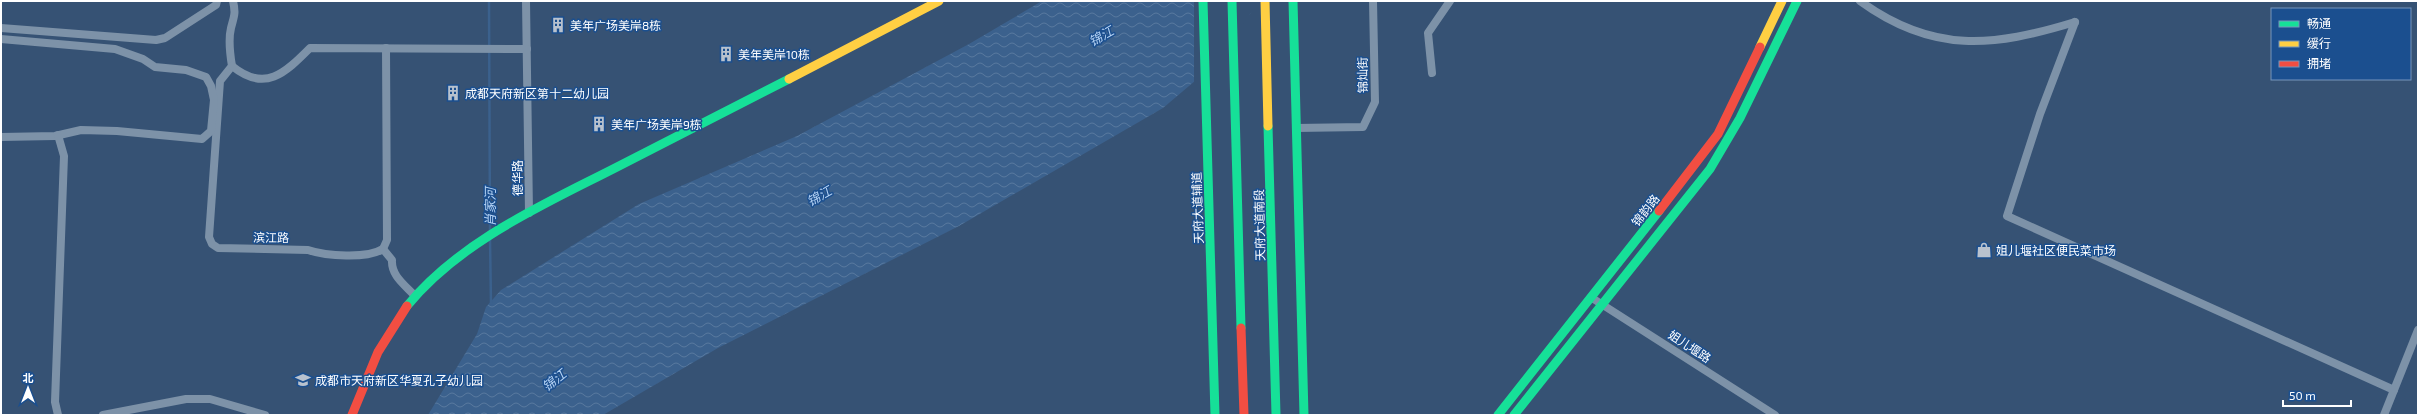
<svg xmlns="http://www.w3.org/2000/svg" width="2419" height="416" viewBox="0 0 2419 416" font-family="'Exo 2','Noto Sans SC',sans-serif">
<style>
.water{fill:url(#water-waves)}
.pier{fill:#365274}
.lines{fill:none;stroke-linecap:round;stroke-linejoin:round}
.stream{stroke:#3b618d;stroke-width:2.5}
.street{stroke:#7d92a8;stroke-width:8}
.fast{stroke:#16e098;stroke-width:9}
.slow{stroke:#ffcf43;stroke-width:9}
.jam{stroke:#f24e42;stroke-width:9}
.labels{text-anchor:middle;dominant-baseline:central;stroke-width:3;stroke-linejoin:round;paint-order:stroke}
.poi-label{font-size:12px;fill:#fff;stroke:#1b4f8f;text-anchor:start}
.street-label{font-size:12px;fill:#fff;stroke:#1b4f8f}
.water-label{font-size:13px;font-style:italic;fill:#b5d3f5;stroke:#1b4f8f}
</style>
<defs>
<pattern id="water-waves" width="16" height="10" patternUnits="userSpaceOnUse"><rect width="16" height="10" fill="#3b618d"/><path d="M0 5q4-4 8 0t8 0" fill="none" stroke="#58799e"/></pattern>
</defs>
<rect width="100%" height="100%" fill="#365274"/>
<!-- water -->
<path class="water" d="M1042,1H1260L1202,75L1163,108L959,226L718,348L603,415H428L477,334L486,307L501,290L639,204L797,136L969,44Z"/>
<!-- pier -->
<path class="pier" d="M1194,1H1262L1250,14L1222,55L1194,84Z"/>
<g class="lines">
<!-- stream -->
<g class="stream">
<path d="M489,1L490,230"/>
<path d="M490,239L491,304"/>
</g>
<!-- street -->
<g class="street">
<path d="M233,1C236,14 234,16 231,28C228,40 230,54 232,66L220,81L209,237L212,244L218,248L308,250C326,256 367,259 383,249L392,260C391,276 405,285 415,296"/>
<path d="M526,1L529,213"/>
<path d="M1860,1C1933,54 1993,47 2075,22"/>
<path d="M2075,22L2040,114L2007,216L2394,390"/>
<path d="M1,28L156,40L165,38L216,5L217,1"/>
<path d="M1,39L115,49L143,59L155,67L186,70L206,77L211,86L214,100L211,131L202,139L117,131L81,130L55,136L1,137"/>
<path d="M232,66C265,93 285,73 310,48L527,49"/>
<path d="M1432,73L1428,33L1450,1"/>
<path d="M1296,128L1363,127L1375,102L1373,1"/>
<path d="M383,249L387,240L386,48"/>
<path d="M1592,298L1775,415"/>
<path d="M58,415L55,402L64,156L58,135"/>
<path d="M103,415L186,399H210L265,415"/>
<path d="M2384,415L2418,330"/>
</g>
<!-- fast -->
<g class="fast">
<path d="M1203,1L1215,415"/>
<path d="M1232,1L1241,328"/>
<path d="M1293,1L1304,415"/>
<path d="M1268,126L1276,415"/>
<path d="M407,306C461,240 545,204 619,166C676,137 733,108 789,79"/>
<path d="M1498,415L1659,211"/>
<path d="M1514,415L1710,169L1740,118L1797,1"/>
</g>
<!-- slow -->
<g class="slow">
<path d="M1265,1L1268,126"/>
<path d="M1760,47L1782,1"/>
<path d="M789,79L939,1"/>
</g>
<!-- jam -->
<g class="jam">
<path d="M1659,211L1718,134L1760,47"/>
<path d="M1241,328L1244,415"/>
<path d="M352,415L378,352L407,306"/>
</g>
</g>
<!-- icons -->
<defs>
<g id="building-bare" transform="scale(1.2)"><path d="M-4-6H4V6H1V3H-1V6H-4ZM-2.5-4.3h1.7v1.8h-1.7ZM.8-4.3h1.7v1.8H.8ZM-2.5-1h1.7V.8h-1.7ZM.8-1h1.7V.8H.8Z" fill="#b9c2ce" stroke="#1b4f8f" stroke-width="2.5" paint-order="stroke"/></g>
<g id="shop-bare" transform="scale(1.2)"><path d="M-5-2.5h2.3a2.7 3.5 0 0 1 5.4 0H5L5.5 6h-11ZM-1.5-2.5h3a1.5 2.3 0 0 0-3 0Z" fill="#b9c2ce" stroke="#1b4f8f" stroke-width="2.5" paint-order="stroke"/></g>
<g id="school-bare" transform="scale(1.2)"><path d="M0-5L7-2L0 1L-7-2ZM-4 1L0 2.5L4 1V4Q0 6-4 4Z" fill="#b9c2ce" stroke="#1b4f8f" stroke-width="2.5" paint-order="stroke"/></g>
</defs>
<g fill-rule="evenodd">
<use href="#building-bare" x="558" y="25"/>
<use href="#building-bare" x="726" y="54"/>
<use href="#building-bare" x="453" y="93"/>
<use href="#building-bare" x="599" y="124"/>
<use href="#shop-bare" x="1984" y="250"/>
<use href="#school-bare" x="303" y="380"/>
</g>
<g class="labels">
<!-- poi labels -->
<g class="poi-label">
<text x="570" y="25">美年广场美岸8栋</text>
<text x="738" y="54">美年美岸10栋</text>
<text x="465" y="93">成都天府新区第十二幼儿园</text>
<text x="611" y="124">美年广场美岸9栋</text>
<text x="1996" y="250">姐儿堰社区便民菜市场</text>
<text x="315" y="380">成都市天府新区华夏孔子幼儿园</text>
</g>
<!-- street labels -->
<g class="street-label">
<text transform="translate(1362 75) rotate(-91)">锦灿街</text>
<text transform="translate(517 178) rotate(-90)">德华路</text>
<text transform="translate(1197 208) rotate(-92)">天府大道辅道</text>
<text transform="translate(1645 210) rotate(-52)">锦韵路</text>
<text transform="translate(1259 225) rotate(-91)">天府大道南段</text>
<text transform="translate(271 237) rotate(1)">滨江路</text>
<text transform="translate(1690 346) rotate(33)">姐儿堰路</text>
</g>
<!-- water labels -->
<g class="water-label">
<text transform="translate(1101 36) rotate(-30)">锦江</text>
<text transform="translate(819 196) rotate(-30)">锦江</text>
<text transform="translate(490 207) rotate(-90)">肖家河</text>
<text transform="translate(554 380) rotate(-39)">锦江</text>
</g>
</g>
<!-- border -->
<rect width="2419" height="416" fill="none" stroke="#ffffff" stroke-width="4"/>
<!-- legend -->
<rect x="2271" y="8" width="140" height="72" fill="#1b4f8f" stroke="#7695bc"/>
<rect x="2279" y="21" width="20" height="6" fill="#16e098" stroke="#7695bc"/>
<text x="2307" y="28" font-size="12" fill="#ffffff">畅通</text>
<rect x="2279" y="41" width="20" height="6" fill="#ffcf43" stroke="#7695bc"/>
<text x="2307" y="48" font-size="12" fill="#ffffff">缓行</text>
<rect x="2279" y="61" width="20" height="6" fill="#f24e42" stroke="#7695bc"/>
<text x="2307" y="68" font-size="12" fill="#ffffff">拥堵</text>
<!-- north arrow -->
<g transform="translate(28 388)" stroke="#1b4f8f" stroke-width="3" paint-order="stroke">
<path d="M0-3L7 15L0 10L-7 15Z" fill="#ffffff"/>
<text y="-6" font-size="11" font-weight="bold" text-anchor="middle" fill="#ffffff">北</text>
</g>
<!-- scale -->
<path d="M2283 400v6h68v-6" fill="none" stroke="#ffffff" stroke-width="2"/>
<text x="2289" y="400" font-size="12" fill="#ffffff" stroke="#1b4f8f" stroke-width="3" paint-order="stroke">50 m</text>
</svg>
